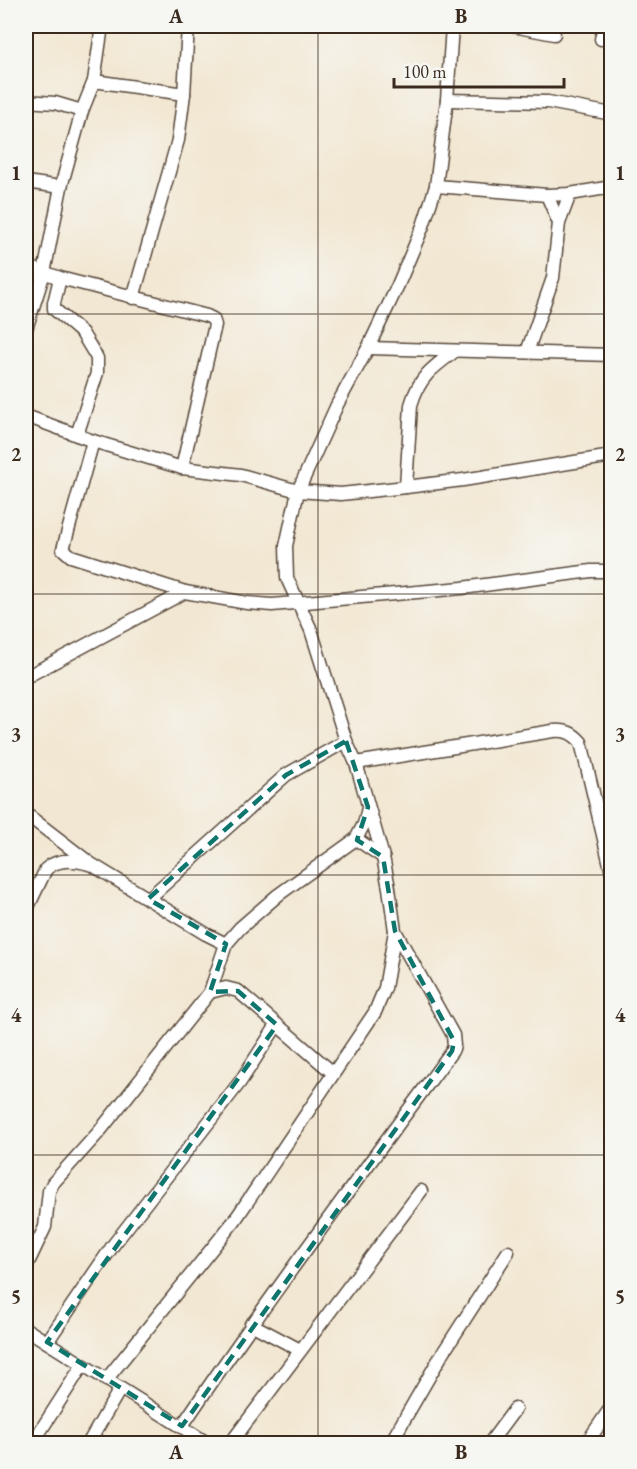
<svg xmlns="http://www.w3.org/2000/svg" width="637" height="1469" viewBox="0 0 637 1469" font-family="'EB Garamond',serif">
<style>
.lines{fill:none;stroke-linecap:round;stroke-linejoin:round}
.minor-casing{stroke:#564639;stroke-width:15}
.minor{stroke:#fff;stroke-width:12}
.marked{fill:none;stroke:#0f766e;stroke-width:4.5;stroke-dasharray:12 8;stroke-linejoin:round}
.grid{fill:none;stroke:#3b2a1e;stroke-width:1.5;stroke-opacity:0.55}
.neatline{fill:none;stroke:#3b2a1e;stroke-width:2}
.grid-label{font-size:20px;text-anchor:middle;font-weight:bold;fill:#3b2a1e}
</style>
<rect width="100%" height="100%" fill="#f6f6f2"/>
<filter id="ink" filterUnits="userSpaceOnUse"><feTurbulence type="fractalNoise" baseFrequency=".0167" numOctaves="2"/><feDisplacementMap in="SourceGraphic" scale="12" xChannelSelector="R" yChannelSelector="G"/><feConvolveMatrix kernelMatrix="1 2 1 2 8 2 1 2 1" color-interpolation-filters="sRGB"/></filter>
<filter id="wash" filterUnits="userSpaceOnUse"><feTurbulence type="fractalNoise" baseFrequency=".008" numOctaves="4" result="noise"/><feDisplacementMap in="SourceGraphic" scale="24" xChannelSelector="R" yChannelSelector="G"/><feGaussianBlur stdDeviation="1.35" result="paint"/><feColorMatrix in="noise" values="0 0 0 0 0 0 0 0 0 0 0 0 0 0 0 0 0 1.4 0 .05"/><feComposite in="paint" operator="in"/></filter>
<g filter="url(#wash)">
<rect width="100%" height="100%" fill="#f2e7d2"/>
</g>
<g filter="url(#ink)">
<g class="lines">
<!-- minor casing -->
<g class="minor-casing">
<g id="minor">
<path d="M513,26L554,34"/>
<path d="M601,39L604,26"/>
<path d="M94,81L184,94"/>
<path d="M447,100L548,102L612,114"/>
<path d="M26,101L55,103L82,111"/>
<path d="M26,182L61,187"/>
<path d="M436,186L547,195L570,194L612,187"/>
<path d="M547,195L559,223"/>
<path d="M26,266L60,278L207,316L213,319L215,325L182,468"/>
<path d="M60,278L54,303V309L82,333L97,358V373L77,435"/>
<path d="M133,298L178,140L184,94L188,26"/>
<path d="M26,329L44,273L61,187L82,111L94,81L102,26"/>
<path d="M368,348L612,355"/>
<path d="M527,352L553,278L559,223L570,194"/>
<path d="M26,416L93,441L182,468L241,475L298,491L341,494L406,487L463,480L612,456"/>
<path d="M93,441L63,549L71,556L185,592L247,603L272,605L462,588L591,571H612"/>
<path d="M406,487L411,405C419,377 432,368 455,351"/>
<path d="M26,677L185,592"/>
<path d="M356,763L553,731C565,730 572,732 581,742L612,873"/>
<path d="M26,814L91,864L206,934L226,944"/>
<path d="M356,839L383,857"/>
<path d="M148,899L286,775L346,741"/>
<path d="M26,911L46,869C58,858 75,860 89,864"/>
<path d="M210,992L226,988L238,991L333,1073"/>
<path d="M26,1267L45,1227L49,1191L53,1183L99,1132L210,992L226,944L240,928L278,895L356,839L364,824L368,808"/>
<path d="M251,1324L300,1350"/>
<path d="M26,1329L209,1444"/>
<path d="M47,1342L114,1244L240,1082L277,1025"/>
<path d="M106,1380L235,1220L375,1012L385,988L395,931L389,888L383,857L356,763L346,741L311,630L287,578L286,546L298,491L337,405L368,348L398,285L423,226L436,186L447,100L452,26"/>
<path d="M182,1426C268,1298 361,1175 452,1051L454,1046L453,1035L395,931"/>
<path d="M32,1444L82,1366"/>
<path d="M88,1444L120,1389"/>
<path d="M230,1444L421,1191"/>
<path d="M390,1444L441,1356L508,1252"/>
<path d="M489,1444L515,1409"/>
<path d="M586,1444L612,1406"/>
</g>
</g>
<!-- minor -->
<use href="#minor" class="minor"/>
</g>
</g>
<!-- marked area -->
<path class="marked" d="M346,741L368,807L357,840L383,857L395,931L454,1041L452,1051L182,1426L47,1342L277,1025L238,991L210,992L226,944L148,899L286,775Z"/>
<!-- grid -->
<path class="grid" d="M318,26V1444M26,314H612M26,594H612M26,875H612M26,1155H612"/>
<!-- margin -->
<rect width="637" height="1469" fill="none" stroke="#f6f6f2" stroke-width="66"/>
<!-- scale -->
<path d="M394 78v9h170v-9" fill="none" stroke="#3b2a1e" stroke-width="3"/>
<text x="403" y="78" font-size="18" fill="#3b2a1e" stroke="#f6f6f2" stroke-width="4.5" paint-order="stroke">100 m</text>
<rect x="33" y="33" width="571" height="1403" class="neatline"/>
<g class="grid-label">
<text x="176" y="23">A</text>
<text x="461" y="23">B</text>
<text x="16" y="180">1</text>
<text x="620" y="180">1</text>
<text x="16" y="461">2</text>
<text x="620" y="461">2</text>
<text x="16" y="741">3</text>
<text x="620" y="741">3</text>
<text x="16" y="1022">4</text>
<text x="620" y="1022">4</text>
<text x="16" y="1303">5</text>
<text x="620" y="1303">5</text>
<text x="176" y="1459">A</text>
<text x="461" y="1459">B</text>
</g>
</svg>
